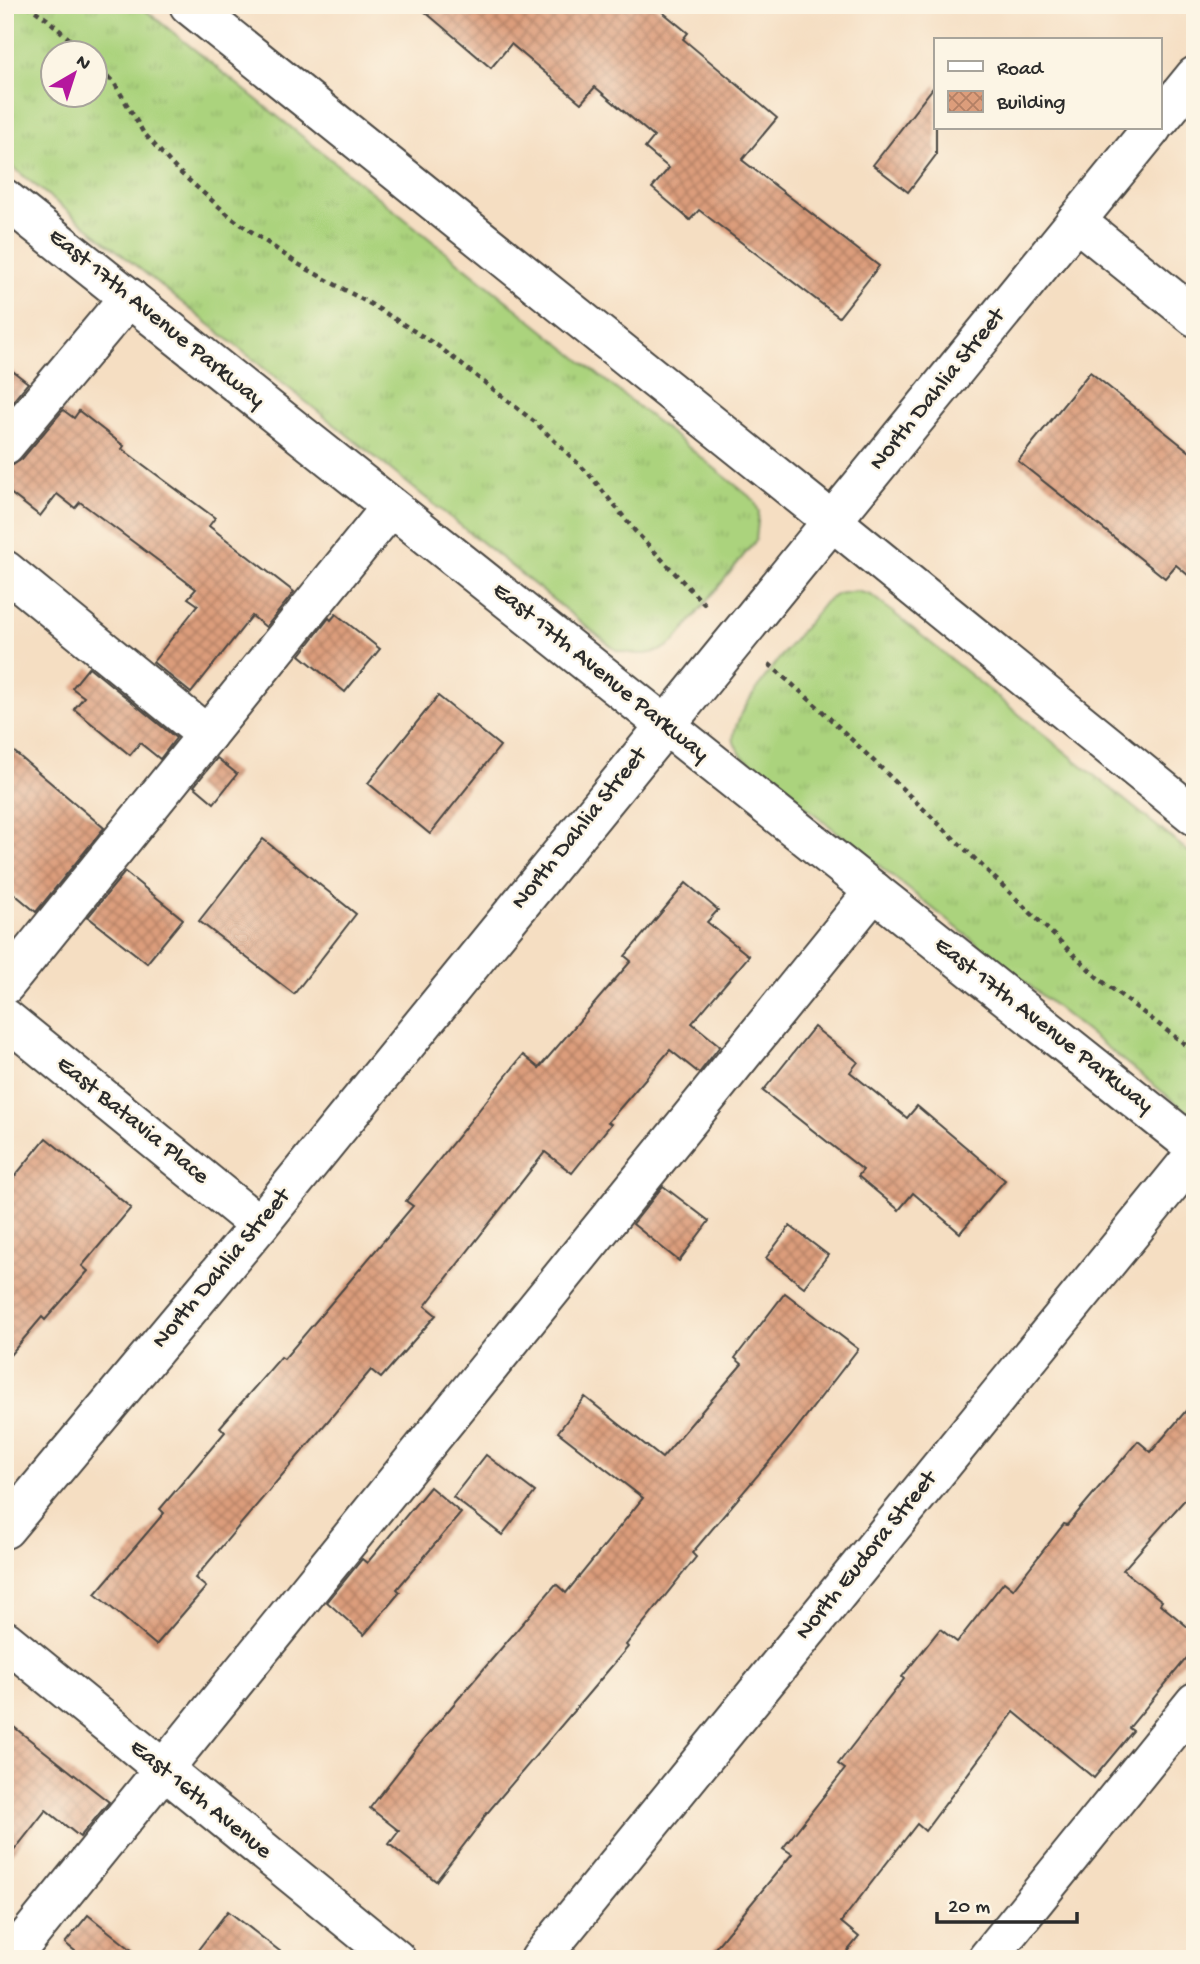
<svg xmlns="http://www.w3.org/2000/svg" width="1200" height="1964" viewBox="0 0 1200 1964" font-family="'Gochi Hand',sans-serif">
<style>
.grass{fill:url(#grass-tufts);stroke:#6b7f54;stroke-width:2;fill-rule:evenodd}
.building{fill:url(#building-cross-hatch)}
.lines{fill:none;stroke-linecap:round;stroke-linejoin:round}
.minor-casing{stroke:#494642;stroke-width:42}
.major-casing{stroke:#494642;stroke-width:42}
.path{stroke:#494642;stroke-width:4.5;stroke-dasharray:5 5;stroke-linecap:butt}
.minor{stroke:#fff;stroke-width:38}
.major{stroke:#fff;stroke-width:38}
.labels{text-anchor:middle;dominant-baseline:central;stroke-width:5;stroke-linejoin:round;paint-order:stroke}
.street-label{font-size:24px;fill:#2b2b2b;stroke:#fcf5e5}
</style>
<defs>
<pattern id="grass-tufts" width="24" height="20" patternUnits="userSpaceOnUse" patternTransform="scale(1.75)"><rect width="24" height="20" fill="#abd37d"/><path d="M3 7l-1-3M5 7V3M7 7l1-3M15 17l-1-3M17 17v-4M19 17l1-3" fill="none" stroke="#93b56c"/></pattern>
<pattern id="building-cross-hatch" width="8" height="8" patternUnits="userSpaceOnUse" patternTransform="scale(1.75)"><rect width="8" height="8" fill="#dc9d7b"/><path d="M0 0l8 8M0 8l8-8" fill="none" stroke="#b38065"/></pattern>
</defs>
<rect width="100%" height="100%" fill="#fcf5e5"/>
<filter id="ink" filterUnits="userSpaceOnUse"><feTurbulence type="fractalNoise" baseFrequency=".0143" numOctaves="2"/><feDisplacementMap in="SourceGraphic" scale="14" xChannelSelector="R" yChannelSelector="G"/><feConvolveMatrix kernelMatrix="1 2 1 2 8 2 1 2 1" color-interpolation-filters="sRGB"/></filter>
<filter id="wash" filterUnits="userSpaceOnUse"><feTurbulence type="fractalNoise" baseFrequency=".00686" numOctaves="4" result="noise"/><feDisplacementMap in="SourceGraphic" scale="28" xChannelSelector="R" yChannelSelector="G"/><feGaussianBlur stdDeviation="1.57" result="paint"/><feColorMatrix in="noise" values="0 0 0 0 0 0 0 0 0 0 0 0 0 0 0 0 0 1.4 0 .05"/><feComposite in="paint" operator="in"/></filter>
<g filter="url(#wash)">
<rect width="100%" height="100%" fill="#f5dec2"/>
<!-- grass -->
<g class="grass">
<path d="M5,5H139L754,500L759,512L756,540L675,641C657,657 638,656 616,650L5,161ZM52,52H94V94H52Z"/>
<path d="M856,591L871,595L885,606L1195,857V1118L742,756C740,752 735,746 734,742C727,714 806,627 825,602L838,594Z"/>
</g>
<g id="blocks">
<!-- building -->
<g class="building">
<path d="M417,5H654L688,33L683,39L777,118L742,160L879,266L839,317L699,210L690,220L652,188L669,168L645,148L654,137L595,87L581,103L511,44L491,68Z"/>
<path d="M936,84V155L908,192L873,165Z"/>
<path d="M5,365L28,383L5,411Z"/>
<path d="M1090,372L1195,456V581L1176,565L1165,578L1018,461Z"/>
<path d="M63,410L74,418L79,411L124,446L122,449L215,518L209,526L294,592L266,627L252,616L191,693L153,662L198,605L188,598L196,589L80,502L75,508L57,494L40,516L5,489V466L13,465L22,459Z"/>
<path d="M336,614L380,649L345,692L300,655L329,618L331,620Z"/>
<path d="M89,667L176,738L160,759L140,743L130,755L74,709L84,697L72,688Z"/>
<path d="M438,696L500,746L430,834L368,783Z"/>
<path d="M5,744L104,828L36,912L5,886Z"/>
<path d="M217,758L237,774L214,803L194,786Z"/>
<path d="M263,839L356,914L294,994L199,921Z"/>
<path d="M125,872L183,919L147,963L88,917Z"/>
<path d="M686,883L718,910L707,922L749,956L692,1023L720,1046L699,1073L670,1050L608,1122L611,1124L572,1173L545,1152L425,1306L436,1315L381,1378L371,1370L195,1578L206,1587L156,1645L95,1594L164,1513L160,1509L225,1432L220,1427L281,1357L284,1359L413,1206L406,1201L523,1055L539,1068L631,961L625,956Z"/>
<path d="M814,1027L858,1062L850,1072L907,1118L917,1106L1005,1180L960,1233L913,1193L899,1210L858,1176L863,1170L763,1091Z"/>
<path d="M46,1138L131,1208L82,1266L88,1271L45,1320L42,1317L5,1361V1188Z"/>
<path d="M663,1186L709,1221L679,1261L633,1224Z"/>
<path d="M790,1226L828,1255L804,1287L766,1258Z"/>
<path d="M785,1293L858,1349L790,1437L692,1553L696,1557L626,1645L628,1647L482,1819L483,1820L436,1881L389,1844L399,1831L370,1808L419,1745L556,1584L566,1593L643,1498L558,1432L585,1397L662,1458L742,1364L735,1358Z"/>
<path d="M1195,1400V1488L1123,1570L1162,1601L1160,1604L1195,1633V1648L1129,1728L1133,1731L1094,1778L1014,1712L925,1831L917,1824L841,1922L859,1937L841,1959H706L792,1854L783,1848L845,1769L838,1764L904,1679L902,1677L940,1629L957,1642L1004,1582L1013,1589L1064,1524L1067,1525L1138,1441L1151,1452Z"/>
<path d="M486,1455L535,1492L502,1535L453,1497Z"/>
<path d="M430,1487L461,1513L397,1589L400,1592L364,1635L327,1602L362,1559L367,1563Z"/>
<path d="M5,1720L109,1802L80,1837L46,1810L5,1862Z"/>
<path d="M228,1911L290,1959H191Z"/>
<path d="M88,1915L143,1959H85L65,1943Z"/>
</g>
</g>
</g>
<g filter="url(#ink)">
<use href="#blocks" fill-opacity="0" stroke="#494642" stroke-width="2"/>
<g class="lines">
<!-- minor casing -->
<g class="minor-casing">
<g id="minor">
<path d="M1160,119L1195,76"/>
<path d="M1076,221L1195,317"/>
<path d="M5,445L129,297"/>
<path d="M5,570L207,735"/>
<path d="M5,985L391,507"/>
<path d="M5,1018L259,1225"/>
<path d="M5,1529L259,1225L1152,128"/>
<path d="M5,1640L396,1959"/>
<path d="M10,1959L874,891"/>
<path d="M540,1959L1195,1154"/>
<path d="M987,1959L1195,1702"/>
</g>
</g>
<!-- major casing -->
<g class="major-casing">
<g id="major">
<path d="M189,5L832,521L1195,816"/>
<path d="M5,199L1195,1147"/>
</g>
</g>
<!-- path -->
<g class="path">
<path d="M27,5L47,19L84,52"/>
<path d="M94,63L115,84L143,132L176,169L232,218L298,264L374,306L438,346L536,423L589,474L635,531L706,606"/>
<path d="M769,664L818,707L1098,978L1195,1052"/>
</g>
<!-- minor -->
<use href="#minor" class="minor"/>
<!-- major -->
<use href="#major" class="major"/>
</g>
</g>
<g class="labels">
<!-- street labels -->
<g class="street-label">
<text transform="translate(156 319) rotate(39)">East 17th Avenue Parkway</text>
<text transform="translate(938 390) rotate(-51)">North Dahlia Street</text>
<text transform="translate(600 673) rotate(39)">East 17th Avenue Parkway</text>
<text transform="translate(580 829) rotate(-51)">North Dahlia Street</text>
<text transform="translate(1043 1026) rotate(38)">East 17th Avenue Parkway</text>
<text transform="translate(132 1121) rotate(39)">East Batavia Place</text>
<text transform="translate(222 1269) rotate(-50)">North Dahlia Street</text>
<text transform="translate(867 1556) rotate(-51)">North Eudora Street</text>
<text transform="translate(200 1800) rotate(39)">East 16th Avenue</text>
</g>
</g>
<!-- margin -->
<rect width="1200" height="1964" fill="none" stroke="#fcf5e5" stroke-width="28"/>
<!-- legend -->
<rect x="934" y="38" width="228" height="91" fill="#fcf5e5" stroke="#a8a49b" stroke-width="2"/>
<rect x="948" y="61" width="35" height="10" fill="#ffffff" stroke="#a8a49b" stroke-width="2"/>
<text x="997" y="74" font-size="21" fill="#2b2b2b">Road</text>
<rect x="948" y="91" width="35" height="21" fill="url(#building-cross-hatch)" stroke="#a8a49b" stroke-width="2"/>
<text x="997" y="108" font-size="21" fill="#2b2b2b">Building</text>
<!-- north arrow -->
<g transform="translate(74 74) rotate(39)"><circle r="33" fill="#fcf5e5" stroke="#a8a49b" stroke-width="2"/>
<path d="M0-5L12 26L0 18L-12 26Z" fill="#b5179e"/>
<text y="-10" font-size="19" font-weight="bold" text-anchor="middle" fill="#2b2b2b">N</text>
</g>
<!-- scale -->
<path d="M937 1912v10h140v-10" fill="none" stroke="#2b2b2b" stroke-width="3.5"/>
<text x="948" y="1912" font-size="21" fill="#2b2b2b" stroke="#fcf5e5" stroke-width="5" paint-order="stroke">20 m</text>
</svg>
